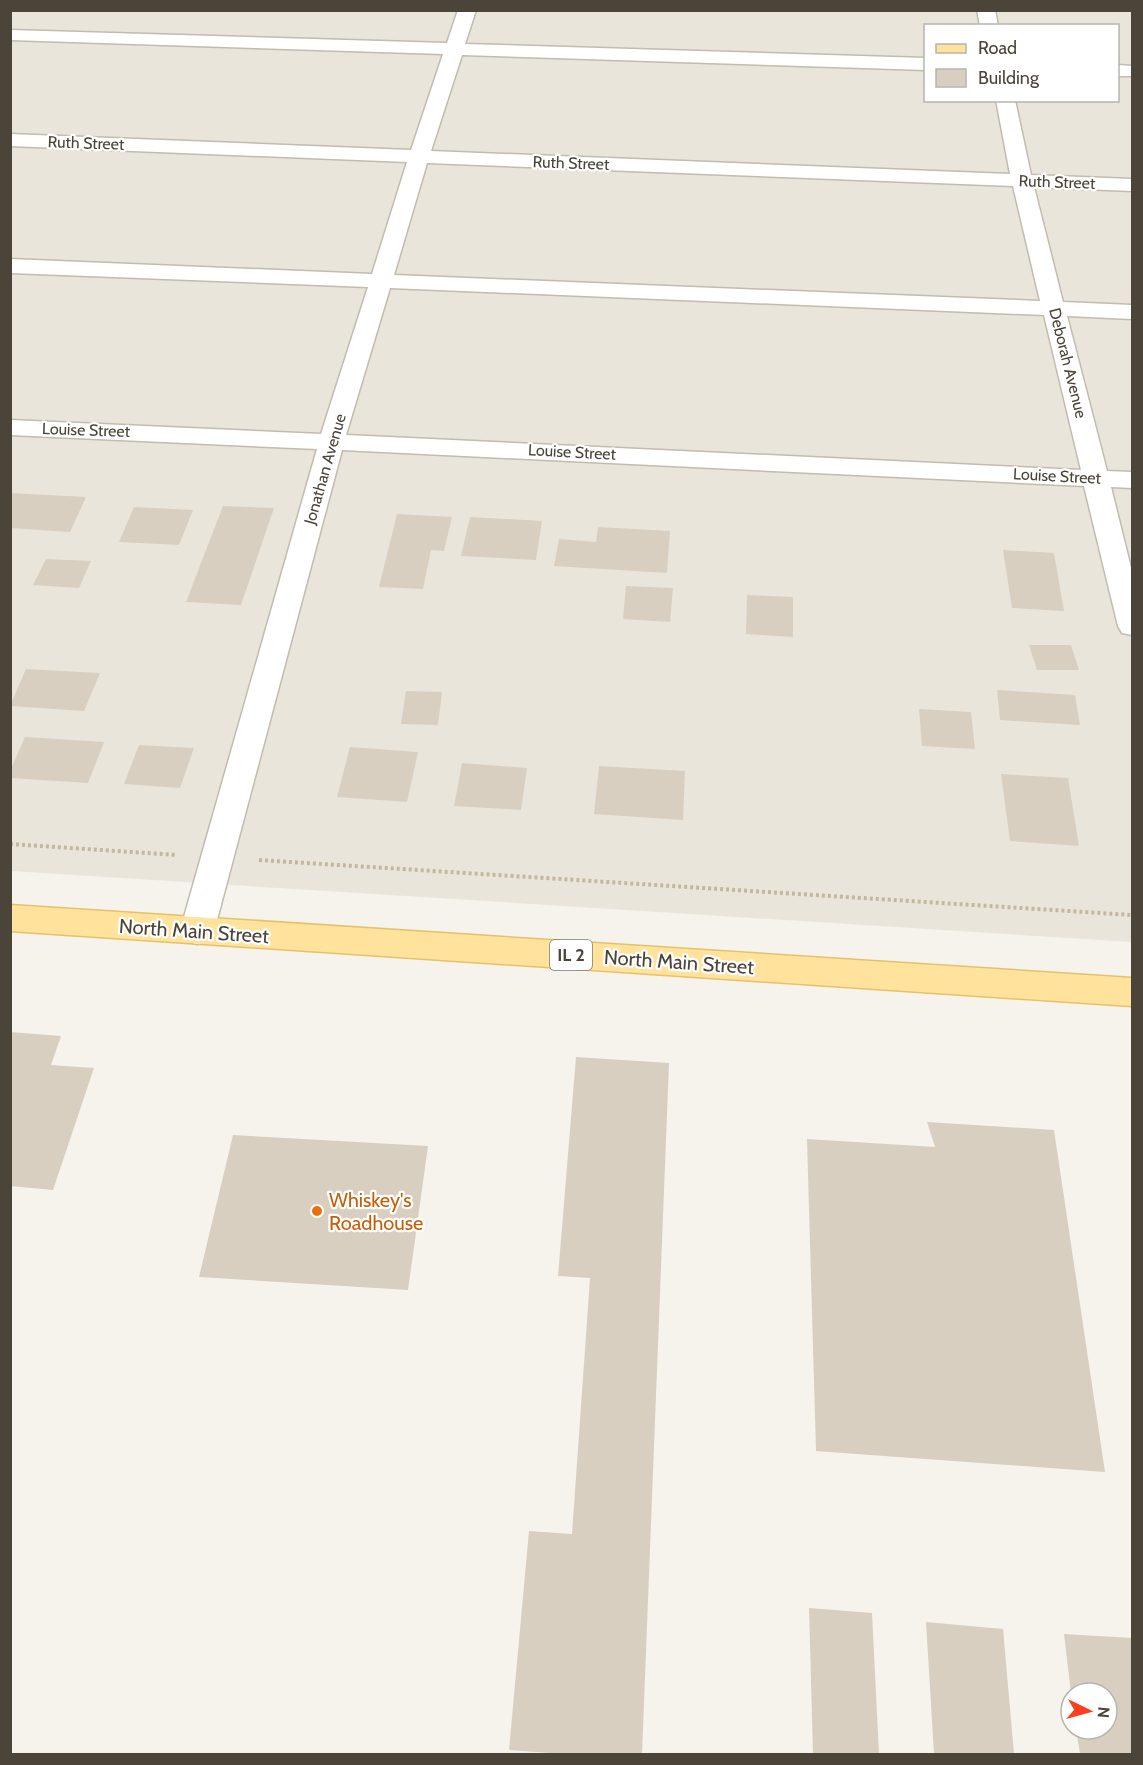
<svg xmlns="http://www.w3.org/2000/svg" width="1143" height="1765" viewBox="0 0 1143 1765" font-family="Cabin,sans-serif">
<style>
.residential{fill:#eae5da;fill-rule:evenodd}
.building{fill:#d8cfc1}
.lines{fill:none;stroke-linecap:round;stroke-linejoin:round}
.minor-casing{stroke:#c2bbae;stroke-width:3}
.major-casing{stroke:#e6c16a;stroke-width:3}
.path{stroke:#c4b79f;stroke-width:4;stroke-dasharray:3 3;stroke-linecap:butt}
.minor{fill:#fff;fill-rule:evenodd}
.major{fill:#ffe39c;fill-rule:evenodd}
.food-dot{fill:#e8710a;stroke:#fff;stroke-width:2}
.labels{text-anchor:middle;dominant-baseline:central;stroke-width:4.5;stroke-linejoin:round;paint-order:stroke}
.far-street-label{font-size:16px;fill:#4b4439;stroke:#fff}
.shield{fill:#fff;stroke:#817c74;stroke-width:1.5}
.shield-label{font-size:18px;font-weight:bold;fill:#4b4439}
.street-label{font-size:20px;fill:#4b4439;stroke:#fff}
.food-label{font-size:20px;fill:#c56008;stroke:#fff;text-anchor:start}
</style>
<rect width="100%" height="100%" fill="#f6f3ec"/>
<!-- residential -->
<path class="residential" d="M10,11H1132V942L11,871ZM926,26H1118V100H926Z"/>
<!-- building -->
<g class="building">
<path d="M10,493L86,497L70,532L10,528Z"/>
<path d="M223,506L274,508L241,605L186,602Z"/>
<path d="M134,507L193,510L179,545L119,542Z"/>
<path d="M397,514L452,517L444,551L431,550L423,589L379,587Z"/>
<path d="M470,517L542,521L536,560L461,556Z"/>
<path d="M598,527L670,531L667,573L554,566L559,539L596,542Z"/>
<path d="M1003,550L1054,553L1064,611L1012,608Z"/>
<path d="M46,559L91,561L79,588L33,585Z"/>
<path d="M626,586L673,588L670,622L623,619Z"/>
<path d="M747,595L793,597V637L746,634Z"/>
<path d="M1029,645H1071L1079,670H1037Z"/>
<path d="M26,669L100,673L84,711L10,706Z"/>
<path d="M997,690L1075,695L1080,725L1000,720Z"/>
<path d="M406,691L442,692L438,725L401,724Z"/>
<path d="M919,709L971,712L975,749L922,746Z"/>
<path d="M25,737L104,742L88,783L10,778V771Z"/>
<path d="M139,745L194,748L180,788L124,784Z"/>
<path d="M350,747L418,752L407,802L337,797Z"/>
<path d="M462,763L527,768L521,810L454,806Z"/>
<path d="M599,766L685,771L683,820L594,814Z"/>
<path d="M1001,774L1068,778L1079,846L1010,841Z"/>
<path d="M10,1032L61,1036L51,1065L94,1068L53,1190L10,1186Z"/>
<path d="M576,1057L669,1063L642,1754H563L509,1750L529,1531L572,1534L590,1278L558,1276Z"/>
<path d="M927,1122L1054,1130L1105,1472L816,1451L807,1139L935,1147Z"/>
<path d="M233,1135L428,1146L408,1290L199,1277Z"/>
<path d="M809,1608L872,1613L879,1754H813Z"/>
<path d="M926,1622L1003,1629L1014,1754H934Z"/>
<path d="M1064,1634L1132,1638V1754H1080L1076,1729H1107V1693H1071Z"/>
</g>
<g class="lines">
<!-- minor casing -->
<g class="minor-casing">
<g id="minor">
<path d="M458,10H476L465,44L926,58V70L462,55L431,151L1010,174L996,100H1015L1031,175L1132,179V191L1034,187L1063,302L1132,305V319L1067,316L1107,471L1132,472V488L1111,487L1132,572V635L1122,633L1118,626L1084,486L342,450L214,931L209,941L197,944L185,941L180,931L317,449L10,435V420L321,434L368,287L10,273V259L372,274L407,162L10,146V134L411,150L443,54L10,40V30L447,43ZM427,163L1013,186L1040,301L394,275ZM390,288L1044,315L1081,470L346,435Z"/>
<path d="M977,10H995L998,26H980Z"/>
<path d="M1118,65L1132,66V76H1118Z"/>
</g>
</g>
<!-- major casing -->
<g class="major-casing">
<path id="major" d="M10,905L1132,978V1006L10,931Z"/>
</g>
<!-- path -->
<g class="path">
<path d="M10,844L177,855"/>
<path d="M259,860L1132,915"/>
</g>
<!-- minor -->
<use href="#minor" class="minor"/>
<!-- major -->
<use href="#major" class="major"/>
</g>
<!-- markers -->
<circle class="food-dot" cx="317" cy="1211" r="6"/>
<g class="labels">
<!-- far-street labels -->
<g class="far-street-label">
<text transform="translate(86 143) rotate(2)">Ruth Street</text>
<text transform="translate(571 163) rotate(2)">Ruth Street</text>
<text transform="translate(1057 182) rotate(2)">Ruth Street</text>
<text transform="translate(1068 363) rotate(76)">Deborah Avenue</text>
<text transform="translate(86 430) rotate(2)">Louise Street</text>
<text transform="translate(572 452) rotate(3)">Louise Street</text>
<text transform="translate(325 469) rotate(-74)">Jonathan Avenue</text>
<text transform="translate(1057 476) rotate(3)">Louise Street</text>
</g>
<!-- shield labels -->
<rect class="shield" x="550" y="940" width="42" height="30" rx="4.5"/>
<g class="shield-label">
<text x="571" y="955">IL 2</text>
</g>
<!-- street labels -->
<g class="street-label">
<text transform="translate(194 931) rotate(4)">North Main Street</text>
<text transform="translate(679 962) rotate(4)">North Main Street</text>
</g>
<!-- food labels -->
<g class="food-label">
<text x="329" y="1200">Whiskey's<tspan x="329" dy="23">Roadhouse</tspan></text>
</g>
</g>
<!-- border -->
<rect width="1143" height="1765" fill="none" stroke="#4b4439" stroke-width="24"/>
<!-- legend -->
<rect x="924" y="24" width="195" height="78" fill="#ffffff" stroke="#b7b4b0" stroke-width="1.5"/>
<rect x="936" y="44" width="30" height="9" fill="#ffe39c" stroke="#b7b4b0" stroke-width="1.5"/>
<text x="978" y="54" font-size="18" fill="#4b4439">Road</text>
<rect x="936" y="69" width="30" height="18" fill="#d8cfc1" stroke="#b7b4b0" stroke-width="1.5"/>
<text x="978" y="84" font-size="18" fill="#4b4439">Building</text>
<!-- north arrow -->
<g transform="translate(1089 1711) rotate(95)"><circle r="28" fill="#ffffff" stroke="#b7b4b0" stroke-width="1.5"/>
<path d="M0-4.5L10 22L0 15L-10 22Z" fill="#fc3f1d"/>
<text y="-9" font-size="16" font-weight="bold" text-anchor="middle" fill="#4b4439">N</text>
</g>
</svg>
